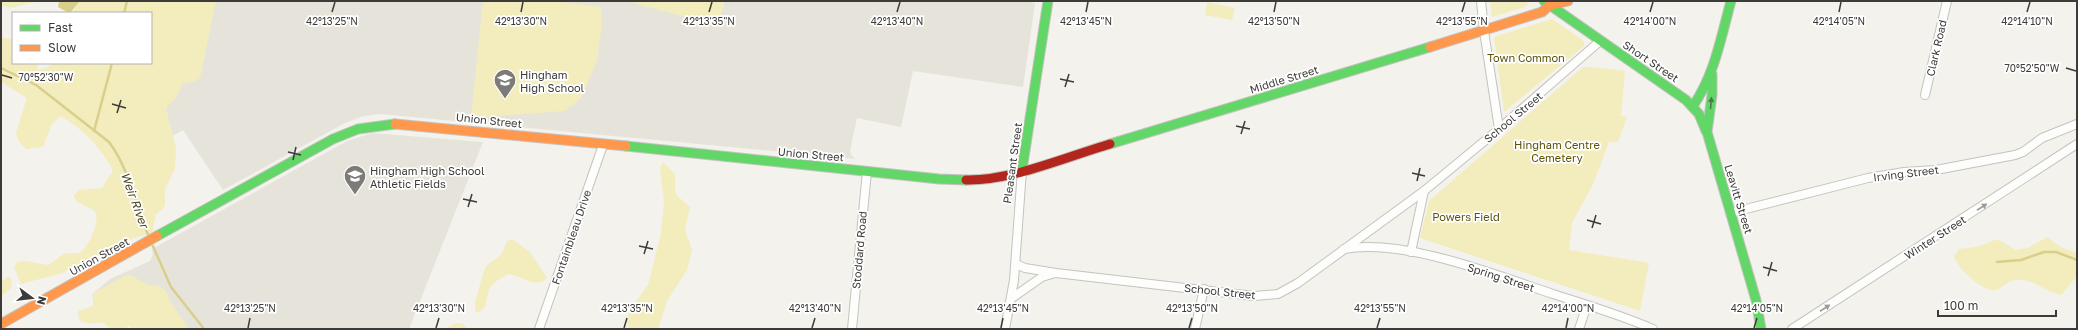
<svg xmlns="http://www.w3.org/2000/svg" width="2078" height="330" viewBox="0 0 2078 330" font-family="'Golos Text',sans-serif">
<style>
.built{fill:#e6e4da}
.green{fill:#f3ecbc}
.water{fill:#d9cf8c}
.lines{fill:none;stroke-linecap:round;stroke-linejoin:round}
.stream{stroke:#d9cf8c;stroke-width:2.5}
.street-casing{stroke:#c4c3bf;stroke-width:10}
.fast-casing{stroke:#c4c3bf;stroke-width:11}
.slow-casing{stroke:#c4c3bf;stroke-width:11}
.jam-casing{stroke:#c4c3bf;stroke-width:11}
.street{stroke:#fdfdfc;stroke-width:8}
.fast{stroke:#63d668;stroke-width:9}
.slow{stroke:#ff974d;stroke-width:9}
.jam{stroke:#b3261e;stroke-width:9}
.oneway{fill:#4c794b}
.oneway2{fill:#9c9c9a}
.ticks{fill:none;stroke:#3c3b38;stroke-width:1.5}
.labels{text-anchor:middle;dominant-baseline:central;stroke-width:3.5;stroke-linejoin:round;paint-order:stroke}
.street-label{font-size:11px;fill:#3c3b38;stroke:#fff}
.park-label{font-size:11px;fill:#5c5206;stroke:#fff}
.poi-label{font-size:11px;fill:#3c3b38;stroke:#fff;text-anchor:start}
.water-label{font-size:12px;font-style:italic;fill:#4f4921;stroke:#fff}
.ticks-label{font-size:10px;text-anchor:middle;fill:#3c3b38;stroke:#fff;stroke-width:3.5;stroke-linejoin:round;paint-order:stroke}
</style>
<rect width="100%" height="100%" fill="#f3f2ed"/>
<!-- built -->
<g class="built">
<path d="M124,1H1024L1035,3L1023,87L913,71L901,127L857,118L850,151L852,156L856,159L380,114L364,116L345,123L223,190L183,130L120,165L151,63V13Z"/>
<path d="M372,133L483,142L409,329H137L93,300L92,294L110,279L150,261L153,254L152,249L347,141Z"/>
</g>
<!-- green -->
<g class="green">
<path d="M1,1H37L11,8L1,5Z"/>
<path d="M80,1H216L200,78L195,81L182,84L177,97L166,108L176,148L175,168L165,190V205L162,210L156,214L152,233L124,241L62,273L21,284L14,267L17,262L25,261L48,265C54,262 58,257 64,254C70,252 77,255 82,251C89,246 101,219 95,212C89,205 74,205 74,195L79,190L102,188L113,171C102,148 83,129 61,116L52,124L43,147L26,149L18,140L16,133L27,98L1,82V37L13,40V63H38L37,70L46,68L54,63H151V13H72Z"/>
<path d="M483,1H555L601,7L602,23L597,61L581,98L565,111L471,118Z"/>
<path d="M627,1H725L718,26Z"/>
<path d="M1490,1H1527L1528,5L1525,7L1492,17Z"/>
<path d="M1207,2L1235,8L1232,20L1205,15Z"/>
<path d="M1552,19L1584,41V46L1504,112L1494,37Z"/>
<path d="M1583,67H1591L1625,71L1621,116L1627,117L1618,142H1609L1593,184L1572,223L1569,250L1649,263L1640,311L1420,238L1429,201Z"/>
<path d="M663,162L675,174V190L677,196L690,207L685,230L692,250L687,270L667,301L658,329H629L627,321L629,311L648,285L661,233L664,201L660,169Z"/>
<path d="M2047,237L2061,247L2077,253V276L2061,295C2047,292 2038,283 2027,281C2006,276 2006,289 1994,290C1982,291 1956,267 1954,256L1959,249C1964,248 1970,248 1975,247C1998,242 1991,233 2015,250L2028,248Z"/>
<path d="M512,239L530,252L547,278C536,290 520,275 508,274C502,277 494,282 490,288C485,298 489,308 477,313L475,310V302L484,271L486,266L501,255L507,241Z"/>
<path d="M127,275L132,276L148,285L159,286L166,291L171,303L189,329H133L129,326L124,329H111L104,323C94,322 87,326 79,319L78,311L93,306V294L95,292Z"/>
<path d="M1,276L3,281L7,277H10L12,283L10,289L1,296Z"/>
<path d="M455,323H462L468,329H445Z"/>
</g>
<!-- water -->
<path class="water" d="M59,1H80L71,12H67L58,7Z"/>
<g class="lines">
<!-- stream -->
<g class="stream">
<path d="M124,13L127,1"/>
<path d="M1,68L36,85L109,142C130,170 135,205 149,237"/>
<path d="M94,131L112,63"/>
<path d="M152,244L171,287L204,329"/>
<path d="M1997,262L2021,260L2044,252H2056L2077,260"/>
</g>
<!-- street casing -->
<g class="street-casing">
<g id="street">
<path d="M1481,1L1484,31L1499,129"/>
<path d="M1925,95L1947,1"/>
<path d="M1730,213L1868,178L1904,172L1936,170L2015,155L2023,152L2042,138L2077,124"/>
<path d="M1344,249C1404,238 1496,275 1553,294C1587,305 1621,315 1653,329"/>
<path d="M1411,252L1424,191"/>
<path d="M1016,264L1025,268L1056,273L1254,296L1278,294L1298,283L1424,191L1499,129L1600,41"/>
<path d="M1012,298L1042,277L1052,274"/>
<path d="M539,329L603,145"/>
<path d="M852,329L867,171"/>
<path d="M1005,329L1014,280L1022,170"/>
<path d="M1195,329L1204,289"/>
<path d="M1579,329L1587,305"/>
<path d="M1792,329L2077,144"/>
</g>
</g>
<!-- fast casing -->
<g class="fast-casing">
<g id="fast">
<path d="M1544,1L1686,100L1699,114L1706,131"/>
<path d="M1712,74V95L1707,132L1756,300L1761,329"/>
<path d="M1693,106C1715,74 1721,37 1731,1"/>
<path d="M1110,144L1430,47"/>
<path d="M626,146L939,179L966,180"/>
<path d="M1022,170L1048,1"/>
<path d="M157,236L333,139L358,129L395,124"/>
</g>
</g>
<!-- slow casing -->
<g class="slow-casing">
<g id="slow">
<path d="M1550,5L1568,1"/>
<path d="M1430,47L1542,12L1550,5"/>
<path d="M395,124L626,146"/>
<path d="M1,324L157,236"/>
</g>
</g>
<!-- jam casing -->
<g class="jam-casing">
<path id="jam" d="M966,180C1011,181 1066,157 1110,144"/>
</g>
<!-- street -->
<use href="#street" class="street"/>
<!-- fast -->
<use href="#fast" class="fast"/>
<!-- slow -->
<use href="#slow" class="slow"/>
<!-- jam -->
<use href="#jam" class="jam"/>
</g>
<!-- one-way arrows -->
<defs><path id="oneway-solid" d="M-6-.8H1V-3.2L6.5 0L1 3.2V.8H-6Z"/></defs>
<use class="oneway" href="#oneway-solid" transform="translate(1711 103) rotate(-85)"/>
<g class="oneway2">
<use href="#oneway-solid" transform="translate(1982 207) rotate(-33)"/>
<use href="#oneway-solid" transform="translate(1825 308) rotate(-33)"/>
</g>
<!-- ticks -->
<path class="ticks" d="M332,12L335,2M521,12L523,2M709,12L712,2M897,12L900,2M1086,12L1088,2M1274,12L1276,2M1462,12L1465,2M1650,12L1653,2M1839,12L1841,2M2027,12L2030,2M2066,68L2076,71M2,75L12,78M1060,79L1074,82M1065,87L1069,74M112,104L126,108M117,113L121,100M1236,126L1250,129M1241,134L1245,121M288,152L301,155M293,160L296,147M1412,173L1425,176M1417,181L1420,168M463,199L477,202M468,207L472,194M1587,220L1601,224M1592,228L1596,215M639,246L653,249M644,254L648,241M1763,267L1777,271M1768,276L1772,262M248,328L250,318M436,328L439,318M624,328L627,318M812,328L815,318M1001,328L1003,318M1189,328L1192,318M1377,328L1380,318M1566,328L1568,318M1754,328L1757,318"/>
<!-- icons -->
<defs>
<g id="school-pin" transform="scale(1.15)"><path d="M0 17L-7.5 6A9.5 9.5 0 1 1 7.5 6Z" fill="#7c7b77" stroke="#fff"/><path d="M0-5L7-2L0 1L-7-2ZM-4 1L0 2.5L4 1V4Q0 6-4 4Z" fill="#fff"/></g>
</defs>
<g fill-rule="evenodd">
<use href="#school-pin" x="505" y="80"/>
<use href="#school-pin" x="355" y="176"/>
</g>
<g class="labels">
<!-- street labels -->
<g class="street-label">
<text transform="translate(1936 48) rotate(-77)">Clark Road</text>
<text transform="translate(1651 61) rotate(34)">Short Street</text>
<text transform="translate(1284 79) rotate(-17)">Middle Street</text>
<text transform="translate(1513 117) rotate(-40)">School Street</text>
<text transform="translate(489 120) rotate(6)">Union Street</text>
<text transform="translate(811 154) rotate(5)">Union Street</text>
<text transform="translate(1012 163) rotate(-82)">Pleasant Street</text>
<text transform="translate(1906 173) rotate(-7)">Irving Street</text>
<text transform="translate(1739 199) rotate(73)">Leavitt Street</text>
<text transform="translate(571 237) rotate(-71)">Fontainbleau Drive</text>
<text transform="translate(1935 237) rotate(-33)">Winter Street</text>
<text transform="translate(859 250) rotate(-85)">Stoddard Road</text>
<text transform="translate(99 256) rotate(-29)">Union Street</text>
<text transform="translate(1501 277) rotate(18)">Spring Street</text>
<text transform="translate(1220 291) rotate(6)">School Street</text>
</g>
<!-- park labels -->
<g class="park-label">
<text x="1526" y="57">Town Common</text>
<text x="1557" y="144">Hingham Centre<tspan x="1557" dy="13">Cemetery</tspan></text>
<text x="1466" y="216">Powers Field</text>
</g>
<!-- poi labels -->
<g class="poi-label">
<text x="520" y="74">Hingham<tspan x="520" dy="13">High School</tspan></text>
<text x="370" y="170">Hingham High School<tspan x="370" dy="13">Athletic Fields</tspan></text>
</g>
<!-- water labels -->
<g class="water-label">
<text transform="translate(135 200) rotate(70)">Weir River</text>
</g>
</g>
<g class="ticks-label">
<text x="332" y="25">42°13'25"N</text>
<text x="521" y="25">42°13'30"N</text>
<text x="709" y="25">42°13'35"N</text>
<text x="897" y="25">42°13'40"N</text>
<text x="1086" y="25">42°13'45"N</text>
<text x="1274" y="25">42°13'50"N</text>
<text x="1462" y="25">42°13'55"N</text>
<text x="1650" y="25">42°14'00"N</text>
<text x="1839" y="25">42°14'05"N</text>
<text x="2027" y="25">42°14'10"N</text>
<text x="2032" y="72">70°52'50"W</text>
<text x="46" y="81">70°52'30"W</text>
<text x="250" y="312">42°13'25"N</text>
<text x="439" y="312">42°13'30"N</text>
<text x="627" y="312">42°13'35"N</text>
<text x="815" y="312">42°13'40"N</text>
<text x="1003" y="312">42°13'45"N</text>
<text x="1192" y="312">42°13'50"N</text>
<text x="1380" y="312">42°13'55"N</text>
<text x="1568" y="312">42°14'00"N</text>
<text x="1757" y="312">42°14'05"N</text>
</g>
<!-- border -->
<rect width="2078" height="330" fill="none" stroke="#3c3b38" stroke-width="4"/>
<!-- legend -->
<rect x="12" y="12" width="140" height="52" fill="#ffffff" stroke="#b1b1af"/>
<rect x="20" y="25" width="20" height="6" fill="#63d668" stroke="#b1b1af"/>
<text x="48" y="32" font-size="12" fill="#3c3b38">Fast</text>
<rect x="20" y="45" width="20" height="6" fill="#ff974d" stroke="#b1b1af"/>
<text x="48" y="52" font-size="12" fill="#3c3b38">Slow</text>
<!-- north arrow -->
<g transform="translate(32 298) rotate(105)" stroke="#ffffff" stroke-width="3" paint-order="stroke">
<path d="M0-3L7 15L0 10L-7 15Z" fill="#3c3b38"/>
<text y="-6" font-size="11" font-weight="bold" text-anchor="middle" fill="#3c3b38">N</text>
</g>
<!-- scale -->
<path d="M1938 310v6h118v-6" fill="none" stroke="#3c3b38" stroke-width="2"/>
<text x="1944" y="310" font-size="12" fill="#3c3b38" stroke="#ffffff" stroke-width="3" paint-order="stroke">100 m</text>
</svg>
